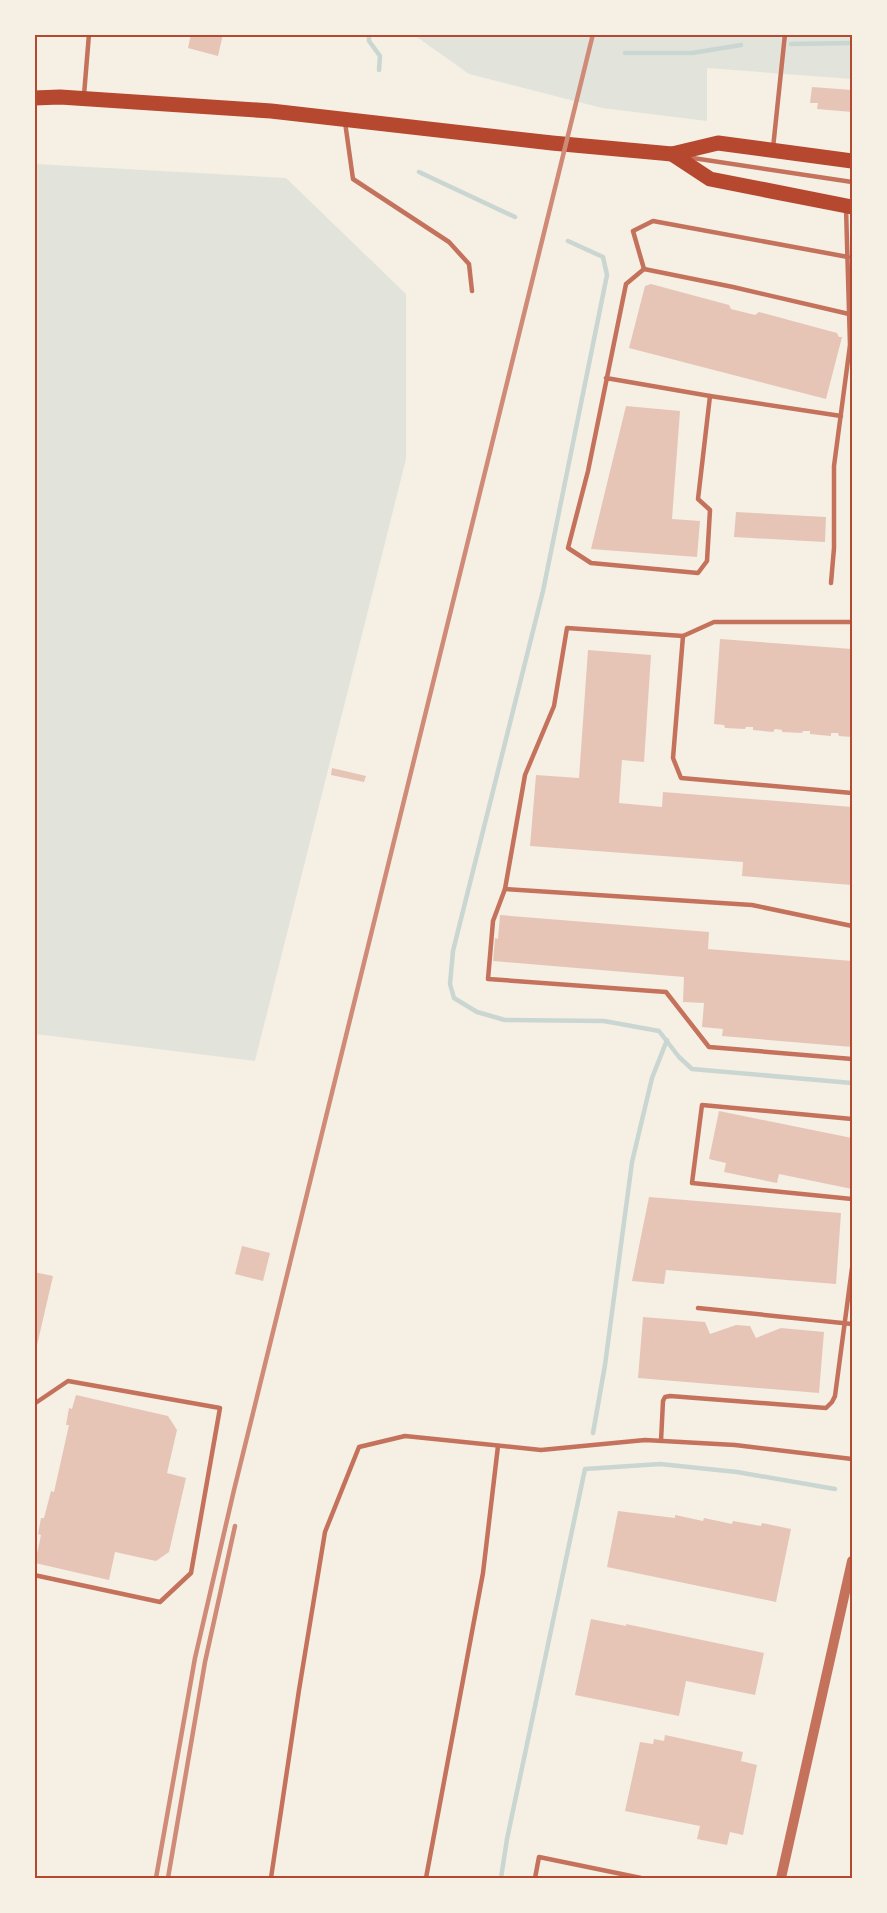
<svg xmlns="http://www.w3.org/2000/svg" width="887" height="1913" viewBox="0 0 887 1913" font-family="'Source Sans 3',sans-serif">
<style>
.green{fill:#e2e4dc}
.lines{fill:none;stroke-linecap:round;stroke-linejoin:round}
.stream{stroke:#c9d6d2;stroke-width:4.5}
.building{fill:#e6c5b7}
.service{stroke:#c5725c;stroke-width:4.5}
.tertiary{stroke:#c5725c;stroke-width:10}
.primary{stroke:#b5482f;stroke-width:15}
.rail{stroke:#cf8b77;stroke-width:4.5}
.neatline{fill:none;stroke:#b5482f;stroke-width:2}
</style>
<rect width="100%" height="100%" fill="#f6efe4"/>
<!-- green -->
<g class="green">
<path d="M414,35H852V79L707,68V121L602,108L469,74Z"/>
<path d="M35,164L286,178L406,294V459L255,1061L35,1034Z"/>
</g>
<g class="lines">
<!-- stream -->
<g class="stream">
<path d="M369,34V41L380,56L379,70"/>
<path d="M791,44L852,43"/>
<path d="M625,53H692L741,45"/>
<path d="M419,172L515,217"/>
<path d="M568,241L603,257L607,275L543,591L453,951L450,984L454,998L477,1012L505,1020L604,1021L659,1031L679,1057L692,1069L852,1083"/>
<path d="M593,1433L605,1365L632,1162L652,1078L667,1040"/>
<path d="M501,1878L507,1839L585,1469L660,1464L737,1472L835,1489"/>
</g>
</g>
<!-- building -->
<g class="building">
<path d="M191,34H223L218,56L188,48Z"/>
<path d="M812,87L852,90V112L817,109L818,103H810Z"/>
<path d="M651,284L729,305L731,309L755,315L759,312L837,333L839,337H842L826,399L629,348L645,286Z"/>
<path d="M626,406L680,411L672,519L700,521L697,557L591,549Z"/>
<path d="M736,512L826,517L825,542L734,537Z"/>
<path d="M720,639L852,649V737L839,736L838,733H831V736L810,734V731H803L802,733L782,732V730L775,729L773,732L753,730V727H746L745,729L725,728L724,725L714,724Z"/>
<path d="M588,650L651,655L644,762L622,760L619,803L662,807L663,792L852,807V885L742,876L743,862L530,846L536,775L579,778Z"/>
<path d="M332,768L366,776L364,782L331,775Z"/>
<path d="M500,915L709,932L708,949L852,961V1047L722,1036L723,1029L702,1027L704,1003L683,1002L684,977L493,961L495,938L498,939Z"/>
<path d="M719,1111L852,1138V1189L779,1174L777,1183L724,1172L726,1163L709,1159Z"/>
<path d="M649,1197L841,1213L836,1284L666,1270L664,1284L632,1281Z"/>
<path d="M242,1246L270,1253L263,1281L235,1274Z"/>
<path d="M34,1272L53,1276L35,1354H34Z"/>
<path d="M643,1317L705,1322L710,1334L736,1325L750,1326L756,1338L781,1328L824,1332L819,1393L638,1378Z"/>
<path d="M76,1395L168,1416L177,1430L167,1473L186,1478L169,1552L156,1561L115,1552L109,1580L35,1563L41,1535L38,1534L41,1518H44L51,1491L54,1492L69,1425H66L69,1408L72,1409Z"/>
<path d="M618,1511L675,1518V1515L703,1521L704,1518L732,1524L733,1521L761,1526L762,1523L791,1529L776,1602L607,1567Z"/>
<path d="M591,1619L626,1626V1624L764,1653L755,1695L686,1681L679,1716L575,1695Z"/>
<path d="M665,1735L743,1752L741,1761L757,1765L743,1835L730,1832L727,1845L697,1839L700,1826L625,1811L640,1742L653,1744L654,1739L664,1741Z"/>
</g>
<g class="lines">
<!-- service -->
<g class="service">
<path d="M84,95L89,34"/>
<path d="M345,122L353,179L449,242L469,264L472,291"/>
<path d="M773,148L785,34"/>
<path d="M686,157L852,182"/>
<path d="M644,269L633,231L653,221L848,257"/>
<path d="M606,378L710,396L698,499L710,510L707,561L698,573L591,563L568,548L588,471L626,284L644,269L733,287L849,314"/>
<path d="M710,396L841,416"/>
<path d="M831,583L834,548V466L850,345L846,208"/>
<path d="M852,622H714L683,636L673,758L681,778L852,793"/>
<path d="M683,636L567,628L554,706L525,775L505,889L752,905L852,926"/>
<path d="M505,889L493,921L488,979L666,992L709,1047L852,1059"/>
<path d="M852,1119L702,1105L692,1183L852,1199"/>
<path d="M698,1308L852,1324"/>
<path d="M34,1404L68,1381L220,1408L191,1573L160,1602L34,1575"/>
<path d="M661,1441L663,1401L665,1397L670,1396L826,1408L832,1402L835,1396L852,1268"/>
<path d="M271,1878L299,1690L325,1532L359,1447L405,1436L541,1450L645,1440L735,1445L852,1459"/>
<path d="M426,1878L483,1573L498,1446"/>
<path d="M535,1878L539,1857L641,1878"/>
</g>
<!-- tertiary -->
<path class="tertiary" d="M781,1878L852,1561"/>
<!-- primary -->
<g class="primary">
<path d="M34,98L60,97L271,111L552,143L672,154L718,143L852,161"/>
<path d="M672,154L710,179L852,207"/>
</g>
<!-- rail -->
<g class="rail">
<path d="M156,1878L195,1658L234,1490L593,34"/>
<path d="M168,1878L205,1662L235,1526"/>
</g>
</g>
<!-- border -->
<rect width="887" height="1913" fill="none" stroke="#f6efe4" stroke-width="72"/>
<rect x="36" y="36" width="815" height="1841" class="neatline"/>
</svg>
